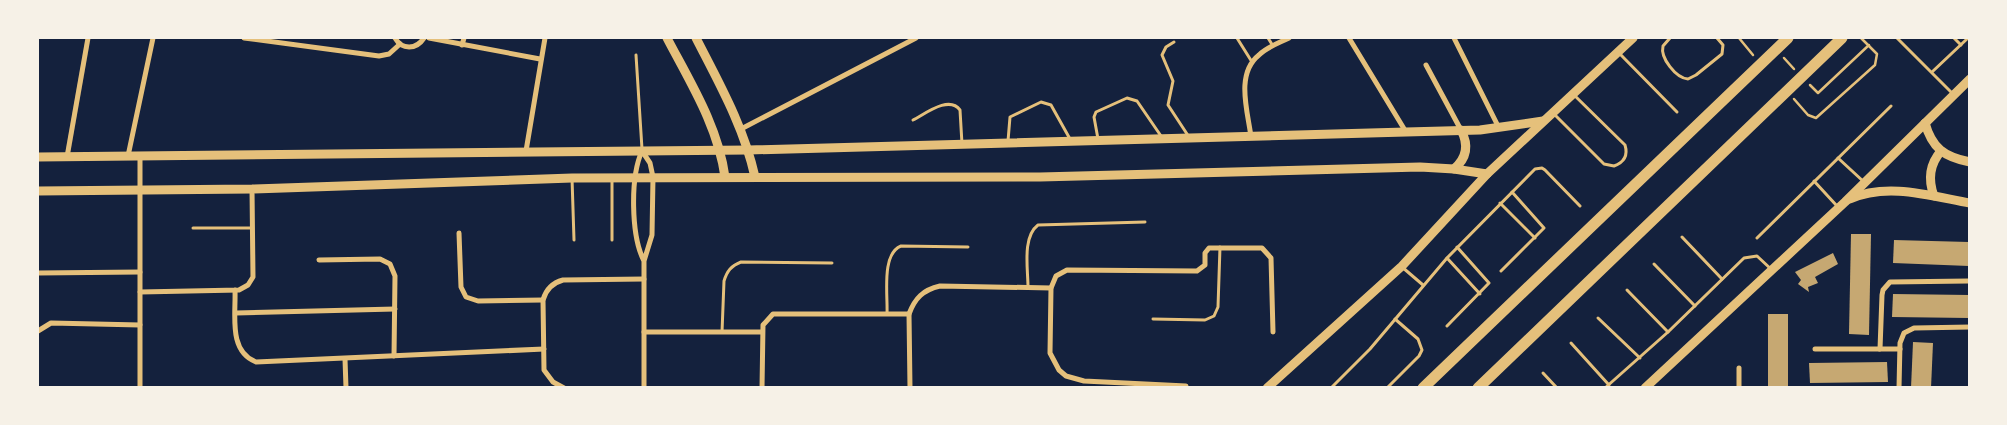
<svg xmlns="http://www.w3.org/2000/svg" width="2007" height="425" viewBox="0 0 2007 425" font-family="'Golos Text',sans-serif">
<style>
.building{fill:#c6a872}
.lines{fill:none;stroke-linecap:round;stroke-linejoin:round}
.path{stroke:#e5c07b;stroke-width:2.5}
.service{stroke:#e5c07b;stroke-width:3}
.minor{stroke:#e5c07b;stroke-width:5}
.tertiary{stroke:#e5c07b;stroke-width:9}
.primary{stroke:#e5c07b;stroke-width:11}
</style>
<rect width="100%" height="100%" fill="#14213d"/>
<!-- building -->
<g class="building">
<path d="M1851,234H1871L1869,335L1849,334Z"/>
<path d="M1894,240L1969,242V266L1893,263Z"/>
<path d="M1833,253L1838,264L1815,277L1818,283L1808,287L1809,292L1798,284L1801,280L1795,272Z"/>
<path d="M1893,294L1970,295L1969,318L1892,317Z"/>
<rect x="1768" y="314" width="20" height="74"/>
<path d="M1913,342L1933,343L1931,388H1911Z"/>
<path d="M1887,362L1888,382L1810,383L1809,363Z"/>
</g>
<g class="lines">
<!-- path -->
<g class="path">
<path d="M1739,38L1753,55"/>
<path d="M1784,58L1794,69"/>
<path d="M1810,85L1818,93L1869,45"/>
<path d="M1794,99L1808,115L1816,118L1875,65L1877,54L1861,38"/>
</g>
<!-- service -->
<g class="service">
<path d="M1237,38L1252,62"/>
<path d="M1268,38L1273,46"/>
<path d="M1670,38L1663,46C1660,58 1676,78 1688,79L1696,75L1722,54L1723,45L1717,38"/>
<path d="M1897,38L1953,94"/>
<path d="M1954,38L1961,45"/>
<path d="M1174,42L1166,47L1162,55L1173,81L1168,105L1189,137"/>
<path d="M1620,54L1677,112"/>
<path d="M636,55L642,149"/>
<path d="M1932,72L1968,38"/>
<path d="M1554,114L1604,164L1614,166C1625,162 1628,155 1625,145L1573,94"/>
<path d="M913,120C925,114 949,95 960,110L962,144"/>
<path d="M1098,139L1094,117L1096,112L1127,98L1137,101L1161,136"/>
<path d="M1008,141L1010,117L1041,102L1051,105L1070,139"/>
<path d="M1838,158L1864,182"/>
<path d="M572,178L574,240"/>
<path d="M612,178V240"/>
<path d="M1814,181L1837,206"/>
<path d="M1500,203L1535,238"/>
<path d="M193,228H252"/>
<path d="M1682,237L1722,279"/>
<path d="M1757,238L1891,106"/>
<path d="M1447,258L1480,294"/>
<path d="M1654,264L1695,306"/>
<path d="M1402,267L1423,285"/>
<path d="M1501,271L1544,228L1512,192"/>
<path d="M1028,287C1028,269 1022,237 1038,225L1145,222"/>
<path d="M1627,290L1668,332"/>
<path d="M887,314C888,295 881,254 901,246L968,247"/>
<path d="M1598,318L1640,358"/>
<path d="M1153,319L1205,320L1214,316L1218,307L1220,247"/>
<path d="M1447,326L1489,283L1457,247"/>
<path d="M722,332L724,281C727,271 731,266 741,262L832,263"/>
<path d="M1571,343L1609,385"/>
<path d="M1543,373L1557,388"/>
<path d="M1331,388L1370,349L1447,258L1535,169L1542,168L1545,170L1580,206"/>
<path d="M1387,388L1419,356L1422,350L1418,339L1395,319"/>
<path d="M1605,388L1668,332L1744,258L1757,256L1772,270"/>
</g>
<!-- minor -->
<g class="minor">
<path d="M244,38L379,56L389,54L400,44"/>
<path d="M395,38C402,50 416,50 424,38"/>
<path d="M429,38L540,59"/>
<path d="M1349,38L1406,132"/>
<path d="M1454,38L1499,128"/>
<path d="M462,45L464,38"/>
<path d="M1426,65L1461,130"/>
<path d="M741,129L916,38"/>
<path d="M1251,137C1248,112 1235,74 1259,55C1267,47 1279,43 1289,38"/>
<path d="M526,151L545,38"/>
<path d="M128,156L153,38"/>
<path d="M140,156V388"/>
<path d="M67,157L88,38"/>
<path d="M459,233L461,287L466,297L478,301L543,300"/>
<path d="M319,260L380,259L390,264L395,276L394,356"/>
<path d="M644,261C631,236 630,177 642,151L650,163L653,177L652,235L644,261V388"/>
<path d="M38,273L140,272"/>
<path d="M235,290C236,315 228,351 256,362L544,349"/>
<path d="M140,292L239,290L248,285L253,277L252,189"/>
<path d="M236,313L395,309"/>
<path d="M38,331L51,323L140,325"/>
<path d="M644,332H762"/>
<path d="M1815,349H1900"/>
<path d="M1880,349L1882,295L1883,290L1890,282L1968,281"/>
<path d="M345,359L346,388"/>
<path d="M1186,386L1084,381L1066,376L1059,370L1050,353L1051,288L1056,276L1067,270L1197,271L1205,265V253L1209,248H1262L1271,258L1273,332"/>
<path d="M564,388L553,382L544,370L543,300C546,289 552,283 563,280L644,279"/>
<path d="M762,388L763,325L773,314H909"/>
<path d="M910,388L909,314C915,298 923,290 940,286L1051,288"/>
<path d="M1739,388V368"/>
<path d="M1899,388L1900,343L1904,333L1914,328L1970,327"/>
</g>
<!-- tertiary -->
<g class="tertiary">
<path d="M667,38C690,82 718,126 725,177"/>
<path d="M696,38C719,83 744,127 755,177"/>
<path d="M1925,123C1932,148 1944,157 1970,162"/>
<path d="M38,157L749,150L1406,132L1480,130L1543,121"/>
<path d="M1454,169C1467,158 1469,145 1461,130"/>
<path d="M38,191L252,189L572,178L1040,177L1420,167L1454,169L1487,174"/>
<path d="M1934,196C1928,180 1929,165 1941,151"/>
<path d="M1850,199C1887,182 1931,196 1970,203"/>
<path d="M1267,388L1402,266L1487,174L1633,38"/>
<path d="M1645,388L1845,202L1970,79"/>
</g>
<!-- primary -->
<g class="primary">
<path d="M1423,388L1788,38"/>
<path d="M1478,388L1842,38"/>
</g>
</g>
<!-- border -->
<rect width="2007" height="425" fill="none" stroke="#f6f1e7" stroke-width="78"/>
</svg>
